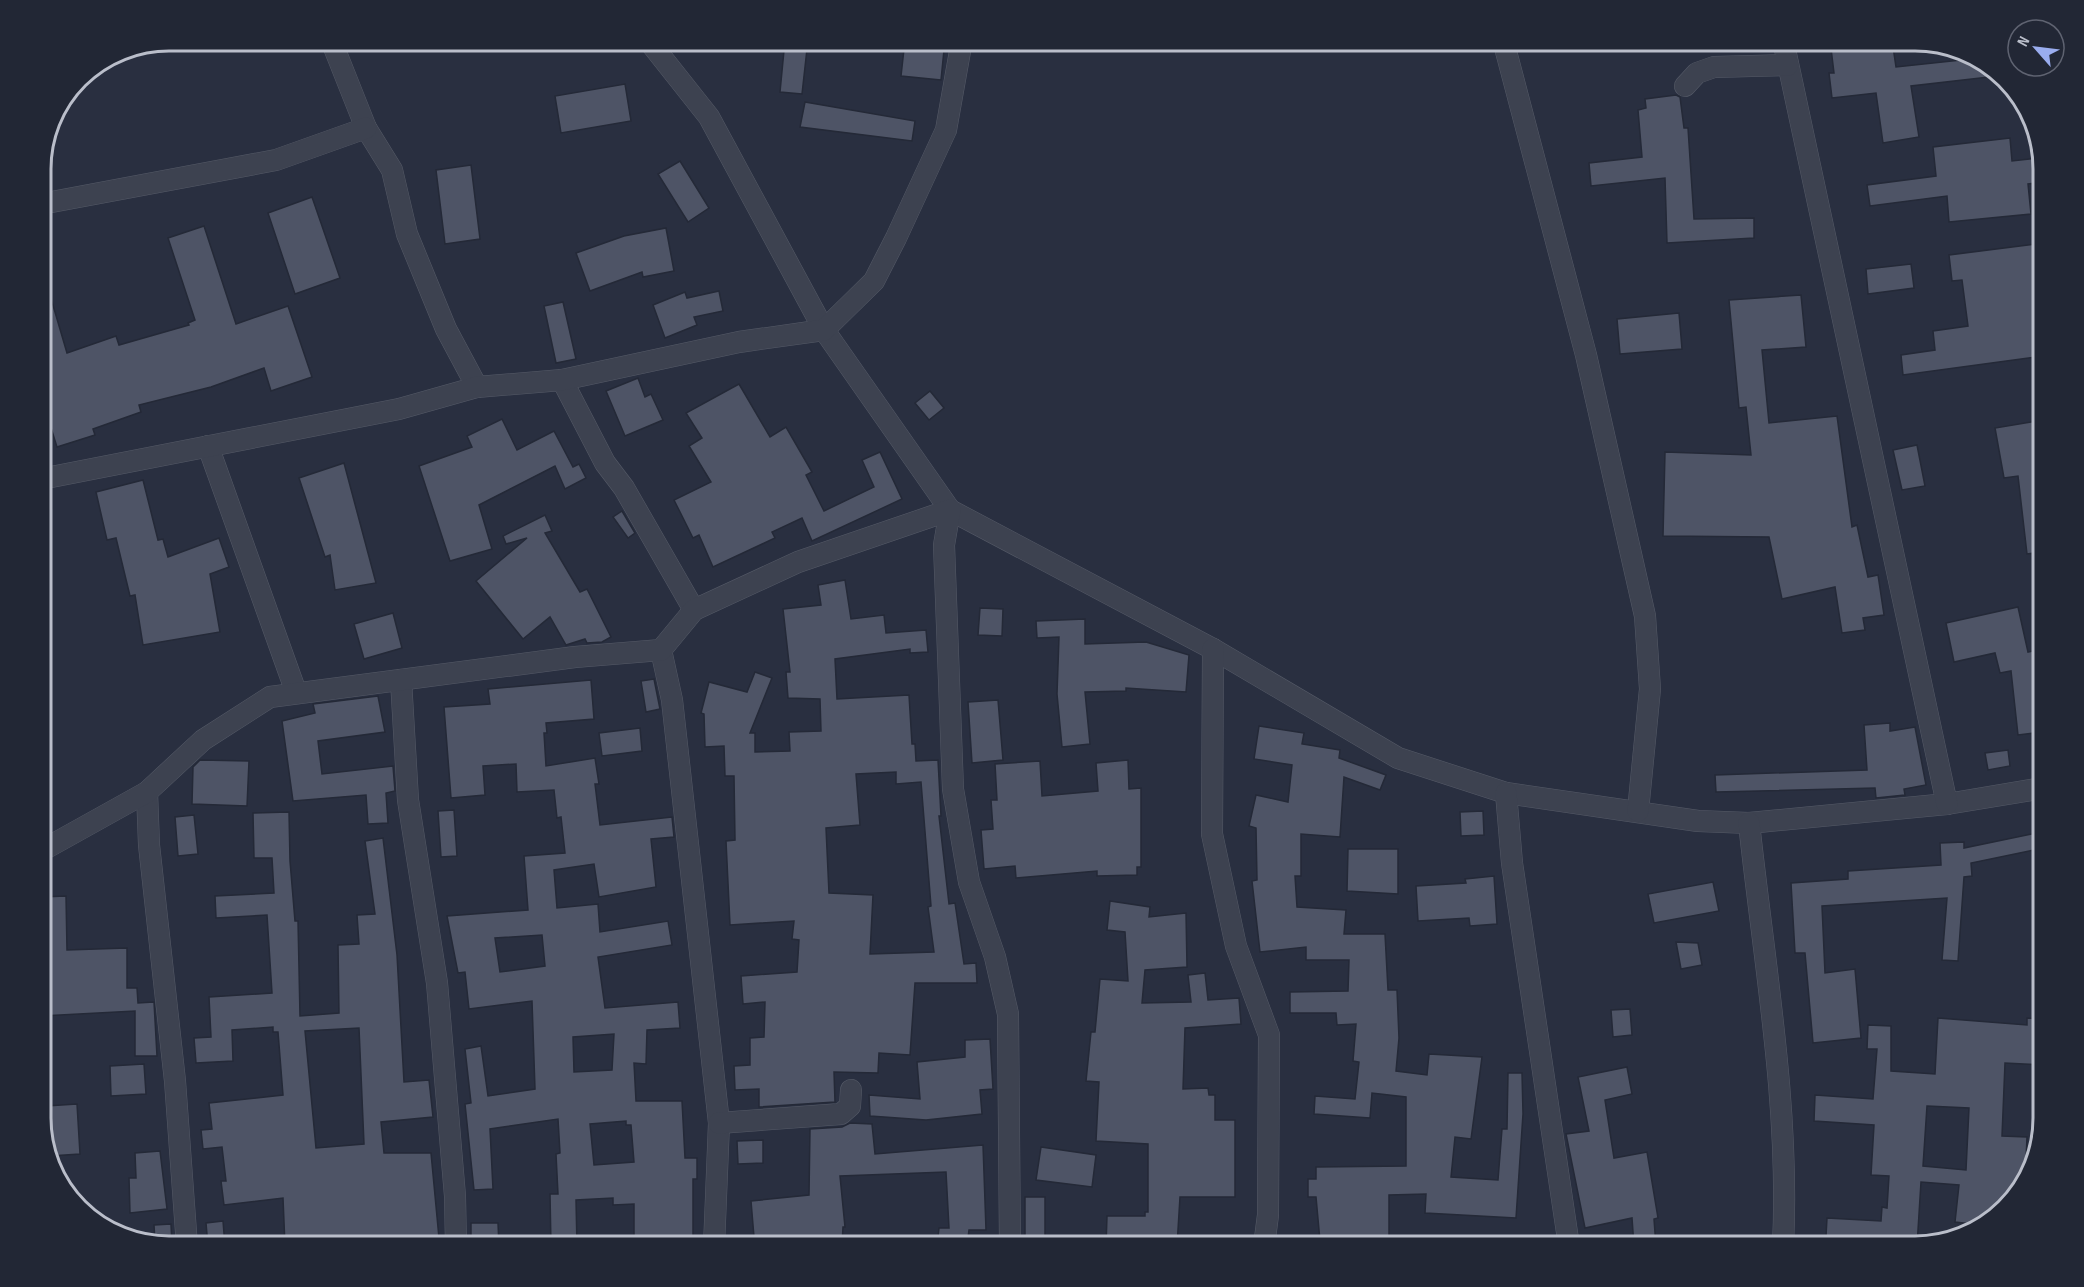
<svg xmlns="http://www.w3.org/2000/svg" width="2084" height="1287" viewBox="0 0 2084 1287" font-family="'Sofia Sans Condensed',sans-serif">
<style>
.building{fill:#4e5466;stroke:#242937;stroke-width:1.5;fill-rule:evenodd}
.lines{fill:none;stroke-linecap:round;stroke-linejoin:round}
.minor-casing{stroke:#555a67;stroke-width:22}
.minor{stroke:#3d4250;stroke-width:21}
.rim{fill:none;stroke:#babeca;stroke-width:3}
</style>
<rect width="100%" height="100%" fill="#292f40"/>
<!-- building -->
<g class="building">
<path d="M785,40H808L802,94L780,92Z"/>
<path d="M905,40H945L941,80L901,76Z"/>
<path d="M1830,40H1892L1896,67L1980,58L1998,76L1911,86L1919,137L1883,143L1876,93L1832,98L1829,73H1834Z"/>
<path d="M625,84L631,121L561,133L555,96Z"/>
<path d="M1676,95L1680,97L1684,128H1688L1694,219L1754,218V238L1667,243L1665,178L1591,186L1589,163L1642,157L1638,110L1646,108L1645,99Z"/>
<path d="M805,102L915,121L912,141L800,127Z"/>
<path d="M2010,138L2012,161L2038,158L2042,182L2028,184L2031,214L1949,222L1947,196L1870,206L1867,185L1936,176L1933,147Z"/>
<path d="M680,161L709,208L688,222L658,174Z"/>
<path d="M471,165L480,239L445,244L436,170Z"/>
<path d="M312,197L340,278L295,294L268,213Z"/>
<path d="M204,226L236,324L288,306L312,377L271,391L264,368L211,387L139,405L141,412L93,429L95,435L57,447L41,396V279L45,278L67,353L116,336L119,345L189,325L188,323L195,320L168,238Z"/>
<path d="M666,228L674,271L643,277L642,272L590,291L576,253L624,236Z"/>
<path d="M2043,243V356L1903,375L1901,355L1935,350L1933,331L1968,326L1962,280L1952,281L1949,255Z"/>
<path d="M1911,264L1914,288L1868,294L1866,269Z"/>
<path d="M719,291L723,311L694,317L697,325L665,338L653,305L685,292L687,298Z"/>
<path d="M1801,295L1806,347L1762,350L1769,423L1837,416L1852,527L1857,525L1868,577L1878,575L1884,615L1863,618L1865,630L1842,633L1835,587L1782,599L1769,537L1663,536L1665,452L1751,455L1746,407L1739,408L1729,300Z"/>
<path d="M563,302L576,359L556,363L544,306Z"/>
<path d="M1679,313L1682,349L1620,354L1617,319Z"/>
<path d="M638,378L645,397L651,394L663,420L625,436L606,391Z"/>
<path d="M739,384L770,437L786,427L812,472L806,475L824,511L874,487L862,460L880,452L902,499L812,541L802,518L772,532L775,538L713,567L699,535L693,538L674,500L711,482L689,446L702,438L686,413Z"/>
<path d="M930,391L944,408L929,420L915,403Z"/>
<path d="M502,419L517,450L554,431L573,467L579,464L586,478L565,489L555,466L479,505L492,549L450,561L419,466L472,447L467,436Z"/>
<path d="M2043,420V552L2027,554L2018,476L2004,478L1995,428Z"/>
<path d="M1917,445L1925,486L1902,490L1893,450Z"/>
<path d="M344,463L376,583L335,590L330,555L325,557L299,478Z"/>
<path d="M143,480L158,540L163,539L168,557L219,538L229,567L210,574L220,632L143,645L135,595L130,596L116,538L107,540L96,492Z"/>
<path d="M622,511L635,533L628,538L613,517Z"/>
<path d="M545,515L552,531L545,533L580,592L587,589L611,637L602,642L587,643L585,639L566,645L550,617L523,639L476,581L527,538L506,544L503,536Z"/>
<path d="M845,580L851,619L884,615L886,633L926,630L928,652L910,653V649L835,659L837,699L909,695L912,744H915L916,761L938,760L941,816H939L949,904L955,903L964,964L976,963L977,983H915L910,1055L879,1053L878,1073L834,1072L835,1102L759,1107V1089L735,1090L734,1066L750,1065V1038L764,1037L765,1002L743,1004L741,976L797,972L799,940L792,939L794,921L730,925L726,841L735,840L734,776H725L724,746L705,747L704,714L701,713L709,682L747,692L755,672L772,678L750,733H755V752L790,751L789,732L821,731L820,699L788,698L786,672H790L783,609L821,605L818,585ZM896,772V784L921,782L931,906L928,907L934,952L870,954L873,895L829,893L826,828L860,825L856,774Z"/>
<path d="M2018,607L2028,652L2043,649V732L2018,735L2011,671L2000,673L1995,653L1954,662L1946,623Z"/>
<path d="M980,608L1003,609L1002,636L978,635Z"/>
<path d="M393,613L402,648L364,659L354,624Z"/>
<path d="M1085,619V644L1146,642L1189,655L1186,692L1126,688V691L1085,692L1090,744L1062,747L1057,694L1059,637L1037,638L1036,621Z"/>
<path d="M654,679L660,709L646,712L641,681Z"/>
<path d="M591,680L594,719L546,723L547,733H544L546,766L595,758L599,784H595L600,825L672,817L674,837L651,839L656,887L599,897L594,864L554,870L557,908L598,904L600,932L668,921L672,945L598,957L605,1008L678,1002L680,1028L647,1030L646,1064L634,1063L636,1101H682L685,1158H697V1179H693V1236H654V1246H634V1204L613,1205V1198L576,1200L577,1246H551L550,1194H558L556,1154L560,1153L558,1119L490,1129L493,1189L474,1190L465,1104L471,1103L465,1049L481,1046L488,1096L535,1089L532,1001L469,1009L465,972L458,973L447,916L528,910L524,856L565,853L561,817L557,818L554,790L517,792L516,764L483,766L485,795L451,798L444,707L490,704L488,689ZM542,935L545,966L500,972L495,938ZM614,1034L612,1070L574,1072L573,1037ZM626,1121V1125H631L634,1162L594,1165L590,1124Z"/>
<path d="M378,696L385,732L318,741L322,774L393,766L395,791L386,793L388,823L368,824L366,795L293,801L282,721L315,713L313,704Z"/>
<path d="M998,700L1003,760L972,763L968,702Z"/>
<path d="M1890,723V731L1915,727L1926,785L1904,789L1905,795L1876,798L1875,788L1716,792L1715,775L1867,770L1864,725Z"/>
<path d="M1259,726L1304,733L1302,744L1340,750L1339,758L1386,775L1380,790L1344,777L1340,837L1301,834V876H1295L1297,907L1346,910L1344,934H1385L1388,990H1397L1399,1038L1396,1071L1427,1075L1429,1054L1482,1057L1471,1139L1455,1137L1451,1177L1498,1180L1502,1129H1507L1508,1073H1522L1523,1114L1516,1218L1425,1213L1426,1194L1389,1195V1246H1325V1241H1320L1316,1197H1308V1179H1316V1167L1406,1166V1097L1372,1093L1370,1118L1314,1114L1315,1096L1355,1099L1359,1062L1353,1061L1356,1024L1337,1025L1336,1013H1290V992L1348,991L1349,960H1306V947L1260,952L1252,881L1257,880L1256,828L1249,826L1256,795L1288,802L1292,765L1254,759Z"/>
<path d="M640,728L642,751L602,756L599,733Z"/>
<path d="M2008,750L2010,766L1988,770L1985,753Z"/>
<path d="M200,760L249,761L247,806L192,804L193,767Z"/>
<path d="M1128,760L1129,789L1141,788V867H1137V875L1097,876V871L1016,878L1015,866L984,869L981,830L993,829L991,800H997L995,764L1040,761L1042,796L1098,791L1096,763Z"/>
<path d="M454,810L457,856L441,857L438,811Z"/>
<path d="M1483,811L1484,835L1461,836L1460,812Z"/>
<path d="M289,812L290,861L295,921H298L300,1016L339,1013L338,945L359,944L357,915L375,914L365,841L383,838L397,955L404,1082L429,1080L433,1117L381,1122L384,1153H431L439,1238L420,1239L421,1246H285L283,1198L224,1205L221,1181H226L222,1147L203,1149L201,1130L212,1129L209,1103L283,1095L278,1032H273V1027L232,1030L233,1061L196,1063L194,1038L211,1037L209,997L272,993L267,915L216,918L215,896L274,893L272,858H254L253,813ZM359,1028L364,1144L316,1148L305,1031Z"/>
<path d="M194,815L198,854L178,856L175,817Z"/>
<path d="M2036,833L2039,849L1971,863L1972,876L1964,877L1958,961L1942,960L1947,898L1822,906L1825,973L1855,969L1861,1038L1813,1043L1805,953H1795L1791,883L1848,879V871L1941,865L1940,843L1964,842V848Z"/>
<path d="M1348,849H1398V894L1347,891Z"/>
<path d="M1494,876L1497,924L1470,926L1469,918L1418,921L1416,886L1466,883L1465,879Z"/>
<path d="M1713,882L1719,911L1654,923L1648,894Z"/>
<path d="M66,896L67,950L127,948V988H137L138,1003L154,1002L157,1056H135V1011L41,1016V897Z"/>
<path d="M1110,901L1150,907L1149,917L1186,913L1187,967L1145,970L1142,1003L1191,1002L1188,975L1205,973L1208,1000L1239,998L1241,1024L1185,1028L1183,1089L1208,1088L1209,1095H1215V1120H1235V1197H1180L1177,1246H1106L1107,1216H1145V1212H1148V1144L1096,1141L1099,1082L1086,1081L1091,1032H1095L1100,979L1128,981L1125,932L1107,930Z"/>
<path d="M1676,942L1698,943L1702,965L1681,969Z"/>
<path d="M1630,1009L1632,1035L1613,1037L1611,1010Z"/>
<path d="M1938,1018L2027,1025V1018L2043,1019V1065L2005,1063L2002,1136L2027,1137L2025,1184L1979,1229L1970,1232L1971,1224L1955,1222L1959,1185L1921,1182L1917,1246H1876V1239L1826,1236L1827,1218L1881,1221L1882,1207L1887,1208L1889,1176L1871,1175L1874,1125L1814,1121L1815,1095L1873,1099L1877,1049H1867L1868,1025L1891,1026V1071L1935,1074ZM1927,1106L1969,1108L1966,1170L1923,1166Z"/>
<path d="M990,1039L993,1089L980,1090L982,1114L926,1120L870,1116L869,1095L920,1099L917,1062L965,1057V1040Z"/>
<path d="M144,1064L146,1094L111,1096L110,1066Z"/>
<path d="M1627,1067L1632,1094L1605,1100L1614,1158L1647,1152L1658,1218L1654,1219L1656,1246H1634L1632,1218L1585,1228L1566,1134L1589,1131L1578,1077Z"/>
<path d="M77,1104L80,1154L50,1156L46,1106Z"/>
<path d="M850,1123L872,1124L875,1154L983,1145L986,1230H969L967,1246H937L939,1228H949L946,1172L840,1176L845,1227H843L842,1246H762L763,1236L754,1237L751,1201L809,1195L810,1129L842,1127Z"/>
<path d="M763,1140V1163L738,1164L737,1141Z"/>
<path d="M1041,1147L1096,1155L1092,1187L1036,1180Z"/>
<path d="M160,1151L167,1209L130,1213L129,1178H136L135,1153Z"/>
<rect x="1025" y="1197" width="20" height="49"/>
<path d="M223,1221L225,1246H208L206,1223Z"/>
<path d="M471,1223H498L499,1246H471Z"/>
<path d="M171,1224L172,1246L155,1242L154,1225Z"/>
</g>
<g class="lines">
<!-- minor casing -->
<g class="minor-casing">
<g id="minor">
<path d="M331,40L366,128L392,170L407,234L446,329L477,387"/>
<path d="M648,40L709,117L824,330L950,510L1213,649L1398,758L1506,793L1698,821L1749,823L1947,804L2043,788"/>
<path d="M1503,40L1586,355L1645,616L1650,689L1638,811"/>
<path d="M1783,40L1947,804"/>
<path d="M1685,86L1697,73L1714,67L1788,65"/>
<path d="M41,204L276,160L366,128"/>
<path d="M562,380L605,463L624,488L694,610"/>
<path d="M208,446L296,692"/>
<path d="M41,479L399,409L477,387L562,380L739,342L824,330L874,281L896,238L946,130L962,40"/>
<path d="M1213,649L1212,834L1236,946L1269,1035L1268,1215L1264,1246"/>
<path d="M661,650L672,700L719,1123L714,1246"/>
<path d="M401,680L408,800L437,983L455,1196L456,1246"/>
<path d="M147,792L149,845L175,1081L187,1246"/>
<path d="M1506,793L1512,863L1569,1246"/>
<path d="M1749,823C1764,963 1790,1105 1783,1246"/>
<path d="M41,851L147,792L203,740L270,697L575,657L661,650L694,610L798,562L950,510L944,545L953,789L969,882L995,957L1008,1014L1010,1246"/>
<path d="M719,1123L841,1114L850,1106L851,1090"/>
</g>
</g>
<!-- minor -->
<use href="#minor" class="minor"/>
</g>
<!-- crop -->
<path d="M0 0H2084V1287H0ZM169 51H1915A118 118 0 0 1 2033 169V1118A118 118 0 0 1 1915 1236H169A118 118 0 0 1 51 1118V169A118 118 0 0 1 169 51Z" fill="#222735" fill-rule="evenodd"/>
<path class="rim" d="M169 51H1915A118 118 0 0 1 2033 169V1118A118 118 0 0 1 1915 1236H169A118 118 0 0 1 51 1118V169A118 118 0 0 1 169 51Z"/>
<!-- north arrow -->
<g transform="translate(2036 48) rotate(298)"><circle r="28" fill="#222735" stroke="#5f6371" stroke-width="1.5"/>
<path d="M0-4.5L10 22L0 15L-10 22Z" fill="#9aadef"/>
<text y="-9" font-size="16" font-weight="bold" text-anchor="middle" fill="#babeca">N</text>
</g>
</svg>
